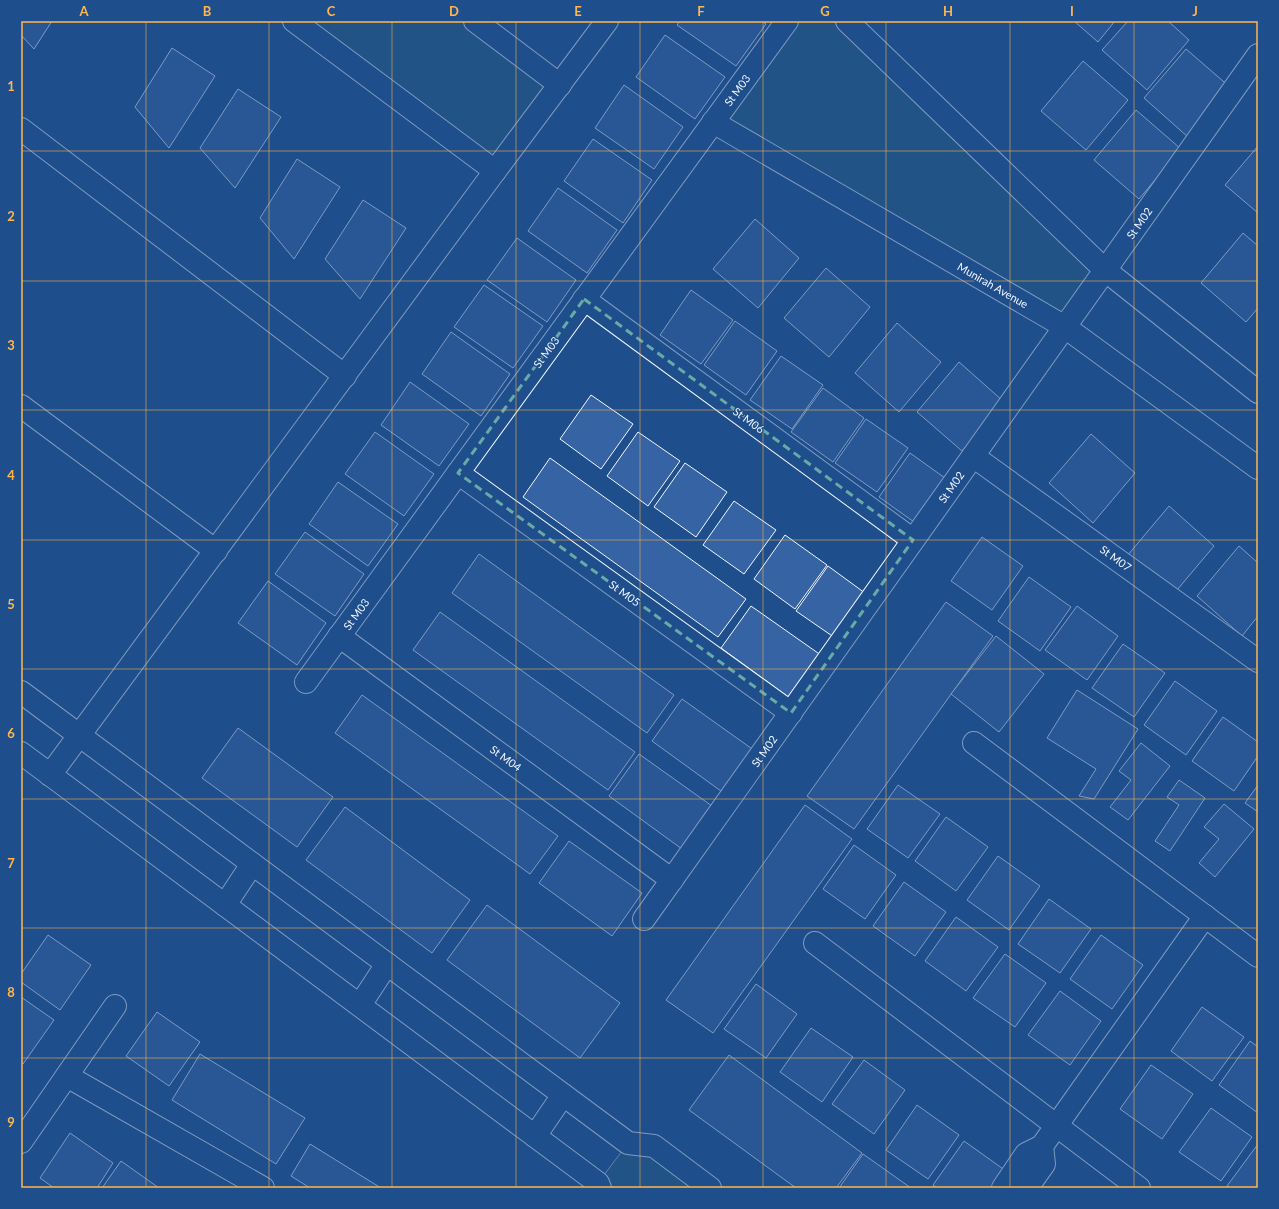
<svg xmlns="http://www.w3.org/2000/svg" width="1279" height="1209" viewBox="0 0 1279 1209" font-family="Lato,sans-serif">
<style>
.green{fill:#245a82;stroke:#a8bbd7}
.building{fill:#3563a3;stroke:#f2f6ff}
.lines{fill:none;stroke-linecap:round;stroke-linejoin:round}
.street-casing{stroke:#f2f6ff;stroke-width:24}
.secondary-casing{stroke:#f2f6ff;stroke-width:24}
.street{stroke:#1f4e8c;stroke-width:22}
.secondary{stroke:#1f4e8c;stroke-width:22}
.marked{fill:none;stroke:#6aa9a8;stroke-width:3;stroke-dasharray:8 5;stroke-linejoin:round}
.grid{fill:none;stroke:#ffb74d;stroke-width:1;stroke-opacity:0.55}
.labels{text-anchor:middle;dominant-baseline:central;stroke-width:3;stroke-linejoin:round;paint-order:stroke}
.street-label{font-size:11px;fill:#f2f6ff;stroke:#1f4e8c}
.neatline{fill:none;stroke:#ffb74d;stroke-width:1.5}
.grid-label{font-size:13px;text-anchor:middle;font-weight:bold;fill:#ffb74d}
</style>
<rect width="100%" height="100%" fill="#1f4e8c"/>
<!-- green -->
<g class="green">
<path d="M294,21H475L560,85L495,171Z"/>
<path d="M787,21H847L1105,270L1065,327L713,122Z"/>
<path d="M628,1143L710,1188H600L598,1183Z"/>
</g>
<!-- building -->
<g class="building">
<path d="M21,21H52L34,49L21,35Z"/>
<path d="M680,21H762L766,24L736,66L677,25Z"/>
<path d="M1074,21H1115L1098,42Z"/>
<path d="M1128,21H1168L1189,40L1147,90L1102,50Z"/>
<path d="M665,35L725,77L695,119L636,77Z"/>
<path d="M172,48L215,76L169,148L135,107Z"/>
<path d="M1186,49L1231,88L1189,138L1144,98Z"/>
<path d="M1083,61L1128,100L1086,150L1041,111Z"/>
<path d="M624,85L683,127L654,169L595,128Z"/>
<path d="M238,89L281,117L235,188L200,148Z"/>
<path d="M1136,110L1181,149L1139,199L1094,160Z"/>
<path d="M593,139L652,180L623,223L564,181Z"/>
<path d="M1258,146V213L1225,185Z"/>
<path d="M297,159L340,187L294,259L260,218Z"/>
<path d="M558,188L617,230L587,273L528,231Z"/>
<path d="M363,200L406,228L360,299L325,259Z"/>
<path d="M755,219L799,258L758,308L713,269Z"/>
<path d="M1243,233L1258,246V308L1246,322L1201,283Z"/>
<path d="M517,238L576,280L547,322L487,280Z"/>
<path d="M826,268L870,307L829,357L784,318Z"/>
<path d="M484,285L543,326L513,368L454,327Z"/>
<path d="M691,290L733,320L701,364L660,335Z"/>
<path d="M735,321L777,351L746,395L704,365Z"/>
<path d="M897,323L941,362L899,412L855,373Z"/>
<path d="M451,332L510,374L481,416L422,374Z"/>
<path d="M781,356L823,385L792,429L750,400Z"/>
<path d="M959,362L1003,401L962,451L917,412Z"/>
<path d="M410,382L469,424L439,466L381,425Z"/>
<path d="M823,388L864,418L833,462L791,432Z"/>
<path d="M591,395L633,424L601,469L560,439Z"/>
<path d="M866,419L908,448L877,492L835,463Z"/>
<path d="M375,432L434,474L404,516L345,474Z"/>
<path d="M638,432L680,461L648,506L607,476Z"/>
<path d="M1091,434L1135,473L1093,523L1049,483Z"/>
<path d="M910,453L952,483L921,527L879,497Z"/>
<path d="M550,458L746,599L718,637L523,497Z"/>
<path d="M685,463L727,492L696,537L654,507Z"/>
<path d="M338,482L398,524L368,566L309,524Z"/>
<path d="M734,501L776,530L744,574L703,545Z"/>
<path d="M1169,506L1214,546L1172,596L1127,556Z"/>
<path d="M305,532L364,574L335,616L275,574Z"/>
<path d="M785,535L827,565L795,609L754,579Z"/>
<path d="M982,537L1023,566L992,610L951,581Z"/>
<path d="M1239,546L1258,563V616L1242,636L1197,596Z"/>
<path d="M479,554L674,695L647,733L452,593Z"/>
<path d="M828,566L869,596L838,640L796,611Z"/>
<path d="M1029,577L1071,607L1040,651L998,621Z"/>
<path d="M268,581L326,623L297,665L238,623Z"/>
<path d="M946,602L993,636L854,829L807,796Z"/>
<path d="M751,606L825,658L794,701L721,648Z"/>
<path d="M1077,606L1118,636L1087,680L1045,650Z"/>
<path d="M440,612L635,752L608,790L413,650Z"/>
<path d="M996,636L1044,674L999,732L951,694Z"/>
<path d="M1123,644L1165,673L1134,717L1092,688Z"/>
<path d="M1175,681L1217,711L1186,755L1144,725Z"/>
<path d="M1077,690L1138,729L1094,799L1079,796L1096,769L1047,738Z"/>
<path d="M362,695L558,836L530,874L335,733Z"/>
<path d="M682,699L755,751L725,794L652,741Z"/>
<path d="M1223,717L1258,742V756L1234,791L1192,761Z"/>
<path d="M238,728L333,797L297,847L202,778Z"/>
<path d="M1141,743L1170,766L1128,820L1110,807L1131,780L1119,771Z"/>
<path d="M639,754L712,806L682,849L609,796Z"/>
<path d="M1179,780L1205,798L1170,851L1155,841L1179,805L1167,797Z"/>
<path d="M898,785L940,814L908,858L867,829Z"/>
<path d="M1258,785V812L1245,803Z"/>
<path d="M1224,804L1254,829L1215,877L1199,863L1219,839L1204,827Z"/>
<path d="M805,805L852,839L713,1033L666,1000Z"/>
<path d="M345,807L470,900L432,953L306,860Z"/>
<path d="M946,817L988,847L956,891L915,861Z"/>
<path d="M569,841L642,893L612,936L539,883Z"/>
<path d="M854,845L896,875L865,919L823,889Z"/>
<path d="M998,856L1040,886L1009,930L967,900Z"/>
<path d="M904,882L946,912L915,956L873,926Z"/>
<path d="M1049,899L1091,929L1060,973L1018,944Z"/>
<path d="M487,905L620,1003L580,1058L447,960Z"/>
<path d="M956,917L998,947L966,991L925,961Z"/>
<path d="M48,935L91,965L60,1010L21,982V974Z"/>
<path d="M1101,935L1143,965L1112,1009L1070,979Z"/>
<path d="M1005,954L1046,983L1015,1027L973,998Z"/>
<path d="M756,984L797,1014L766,1058L724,1029Z"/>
<path d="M1060,991L1101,1021L1070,1065L1028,1035Z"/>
<path d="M21,997L54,1020L23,1064L21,1063Z"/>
<path d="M1202,1007L1244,1037L1212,1081L1171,1051Z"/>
<path d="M157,1012L200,1042L169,1086L126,1056Z"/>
<path d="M811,1028L853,1057L822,1102L780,1072Z"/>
<path d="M1250,1041L1258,1047V1113L1219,1085Z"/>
<path d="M200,1054L305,1118L276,1164L172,1100Z"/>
<path d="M729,1055L862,1153L836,1188H796L689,1110Z"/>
<path d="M864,1060L905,1090L874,1134L832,1104Z"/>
<path d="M1151,1065L1193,1094L1162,1139L1120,1109Z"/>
<path d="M917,1105L959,1135L928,1179L886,1150Z"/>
<path d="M1211,1108L1252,1137L1221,1181L1179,1152Z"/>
<path d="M70,1133L113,1163L97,1188H54L40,1178Z"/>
<path d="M964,1141L1006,1171L994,1188H937L933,1185Z"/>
<path d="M310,1144L381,1188H310L291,1176Z"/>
<path d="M1258,1144V1188H1230L1227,1186Z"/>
<path d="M863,1154L911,1188H839Z"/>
<path d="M121,1161L159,1188H102Z"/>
</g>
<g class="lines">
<!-- street casing -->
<g class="street-casing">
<g id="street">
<path d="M294,21L495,171"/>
<path d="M475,21L560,85"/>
<path d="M847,21L1105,270L1258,392"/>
<path d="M713,122L1065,327L1258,468"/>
<path d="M21,129L345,376"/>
<path d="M584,299L913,540"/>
<path d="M21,406L216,551"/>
<path d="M973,456L1258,661"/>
<path d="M458,473L791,713"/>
<path d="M339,636L672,880"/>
<path d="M306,682L787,21"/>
<path d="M974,743L1258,956"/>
<path d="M50,775L495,171L607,21"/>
<path d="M644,919L1258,55"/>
<path d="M815,943L1139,1188"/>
<path d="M67,1076L263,1188"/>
<path d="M21,1142L115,1006"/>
<path d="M1003,1188L1026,1154L1042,1146L1205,916"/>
<path d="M1027,1188L1044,1164L1042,1146"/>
</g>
</g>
<!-- secondary casing -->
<g class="secondary-casing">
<g id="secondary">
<path d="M21,692L628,1143L654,1146L710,1188"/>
<path d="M21,753L598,1183L600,1188"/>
<path d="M225,905L252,864"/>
<path d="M360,1005L387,964"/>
<path d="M535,1136L563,1095"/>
</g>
</g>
<!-- street -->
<use href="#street" class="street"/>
<!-- secondary -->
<use href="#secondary" class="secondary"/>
</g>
<!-- marked area -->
<path d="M0 0H1279V1209H0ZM584,299L913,540L791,713L458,473Z" fill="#1f4e8c" fill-opacity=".55" fill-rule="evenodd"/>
<path class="marked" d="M584,299L913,540L791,713L458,473Z"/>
<!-- grid -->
<path class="grid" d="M146,21V1188M269,21V1188M392,21V1188M516,21V1188M640,21V1188M763,21V1188M886,21V1188M1010,21V1188M1134,21V1188M21,151H1258M21,281H1258M21,410H1258M21,540H1258M21,669H1258M21,799H1258M21,928H1258M21,1058H1258"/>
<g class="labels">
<!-- street labels -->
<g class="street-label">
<text transform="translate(737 90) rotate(-54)">St M03</text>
<text transform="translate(1139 223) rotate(-55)">St M02</text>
<text transform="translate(993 285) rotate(30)">Munirah Avenue</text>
<text transform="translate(546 352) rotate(-54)">St M03</text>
<text transform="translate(749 420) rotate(36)">St M06</text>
<text transform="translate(951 487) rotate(-55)">St M02</text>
<text transform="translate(1116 558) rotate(36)">St M07</text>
<text transform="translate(625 593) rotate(36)">St M05</text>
<text transform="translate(356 614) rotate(-54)">St M03</text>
<text transform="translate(764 751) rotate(-55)">St M02</text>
<text transform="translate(506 758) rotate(36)">St M04</text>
</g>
</g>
<!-- border -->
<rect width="1279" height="1209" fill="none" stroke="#1f4e8c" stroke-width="44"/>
<rect x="22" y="22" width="1235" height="1165" class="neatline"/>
<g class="grid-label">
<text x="84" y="16">A</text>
<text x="207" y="16">B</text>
<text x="331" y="16">C</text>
<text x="454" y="16">D</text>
<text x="578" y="16">E</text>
<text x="701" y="16">F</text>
<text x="825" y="16">G</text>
<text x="948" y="16">H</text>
<text x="1072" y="16">I</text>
<text x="1195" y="16">J</text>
<text x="11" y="91">1</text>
<text x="11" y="221">2</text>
<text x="11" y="350">3</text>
<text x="11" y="480">4</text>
<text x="11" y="609">5</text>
<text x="11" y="738">6</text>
<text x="11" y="868">7</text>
<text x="11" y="997">8</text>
<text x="11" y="1127">9</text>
</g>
</svg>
